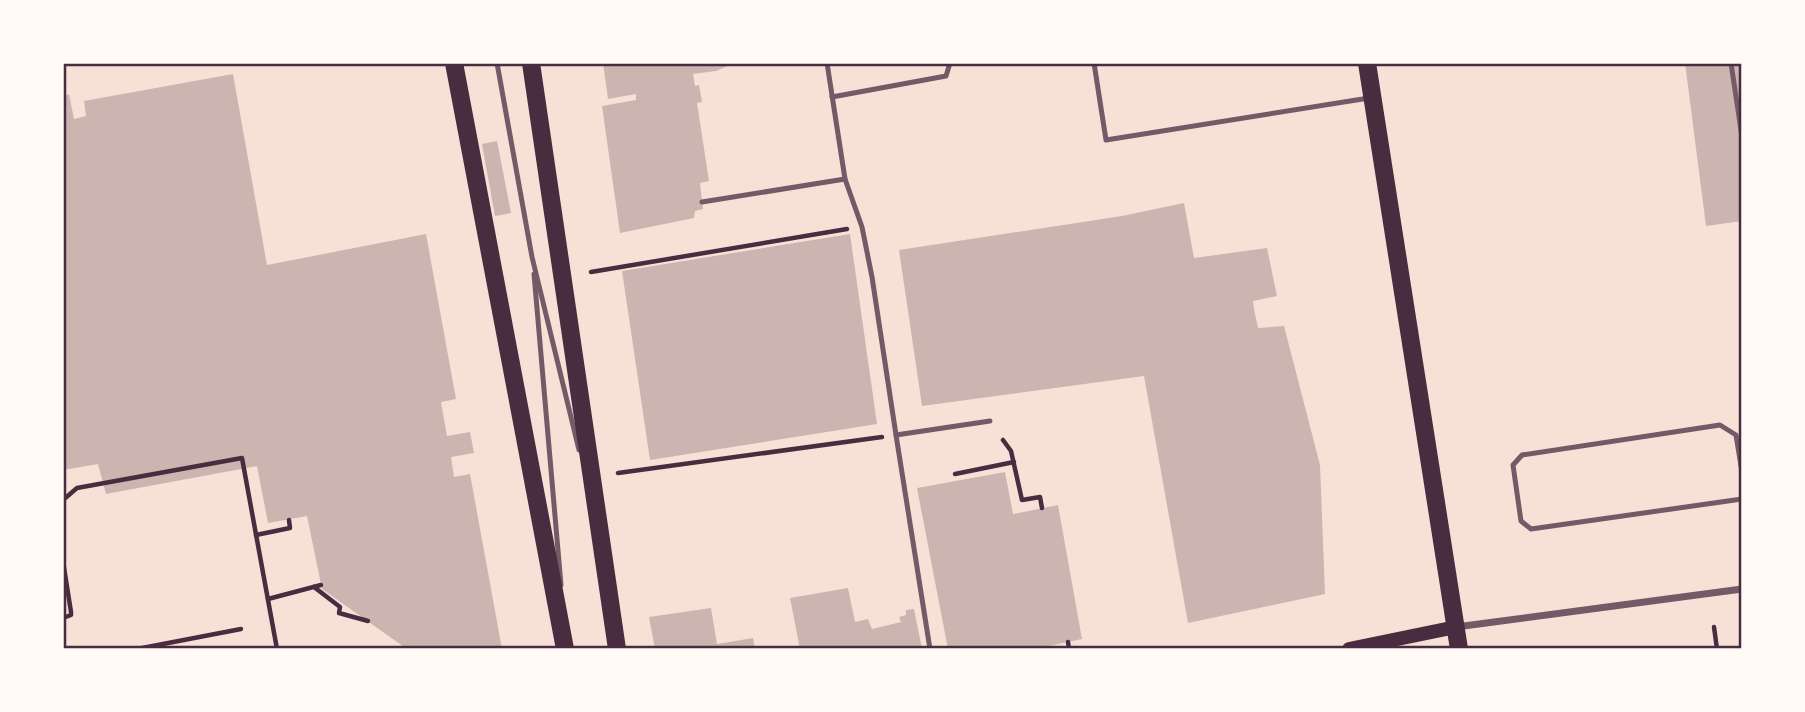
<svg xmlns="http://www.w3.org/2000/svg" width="1805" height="712" viewBox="0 0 1805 712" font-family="Literata,serif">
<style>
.building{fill:#ccb4b1}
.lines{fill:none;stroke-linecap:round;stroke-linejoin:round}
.path{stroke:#4a2c40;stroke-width:4.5}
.service{stroke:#755966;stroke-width:5}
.minor{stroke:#755966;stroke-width:7}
.secondary{stroke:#4a2c40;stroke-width:14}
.primary{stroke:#4a2c40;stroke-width:18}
.neatline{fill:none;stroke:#4a2c40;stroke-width:2.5}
</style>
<rect width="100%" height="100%" fill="#f7e1d7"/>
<!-- building -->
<g class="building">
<path d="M603,63H734L716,71L693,74L695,86L699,85L702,102L697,103L709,181L700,183L703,209L695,211L694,218L620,233L602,106L636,100V94L608,99Z"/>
<path d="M1685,63H1742V221L1706,226Z"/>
<path d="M233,74L267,265L426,234L456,399L441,402L447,436L470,432L474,453L451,457L454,477L470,474L502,649H407L322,589L307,516L268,523L257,466L106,494L98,464L63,470V96L69,94L74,119L86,116L84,101Z"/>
<path d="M497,141L511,213L495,216L482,144Z"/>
<path d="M1184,203L1194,258L1267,248L1277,296L1253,301L1254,309L1258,328L1284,326L1320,465L1325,594L1188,623L1144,376L922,406L899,250L1122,216Z"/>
<path d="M850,234L877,424L650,460L622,271Z"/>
<path d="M1005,472L1013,514L1058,505L1082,639L1034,649H948L917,488Z"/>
<path d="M848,588L855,622L868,619L872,629L901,622L899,617L906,615V610L914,609L922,649H800L790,598Z"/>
<path d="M711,608L717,644L753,638L755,649H655L649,617Z"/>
</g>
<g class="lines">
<!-- path -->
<g class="path">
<path d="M591,272L847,229"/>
<path d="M1003,440L1011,451L1022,500L1040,497L1042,508"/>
<path d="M618,473L882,437"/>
<path d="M955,474L1014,462"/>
<path d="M63,500L77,488L242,458L277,649"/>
<path d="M256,535L290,528L289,520"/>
<path d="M63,561L71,612V615L63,618"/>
<path d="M314,587L340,607L339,613L368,621"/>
<path d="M268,599L321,585"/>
<path d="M1714,627L1717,649"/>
<path d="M1068,642L1069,649"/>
<path d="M137,649L241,629"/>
</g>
<!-- service -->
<g class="service">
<path d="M497,63L532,257L579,450"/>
<path d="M827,63L845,179L862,227L872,277L896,435"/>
<path d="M1094,63L1106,140L1369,98"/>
<path d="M1731,63L1742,137"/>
<path d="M832,97L946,76L950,63"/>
<path d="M702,202L845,179"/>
<path d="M534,274L561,585"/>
<path d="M1742,472L1736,435L1720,425L1522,455L1513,465L1521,521L1531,529L1742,499"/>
<path d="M930,649L896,435L990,421"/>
</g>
<!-- minor -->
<path class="minor" d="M1456,627L1742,589"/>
<!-- secondary -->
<path class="secondary" d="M1349,649L1456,627"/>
<!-- primary -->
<g class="primary">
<path d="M454,63L565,649"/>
<path d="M531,63L617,649"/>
<path d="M1367,63L1459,649"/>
</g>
</g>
<!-- border -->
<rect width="1805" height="712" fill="none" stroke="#fffaf5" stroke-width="130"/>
<rect x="65" y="65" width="1675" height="582" class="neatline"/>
</svg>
